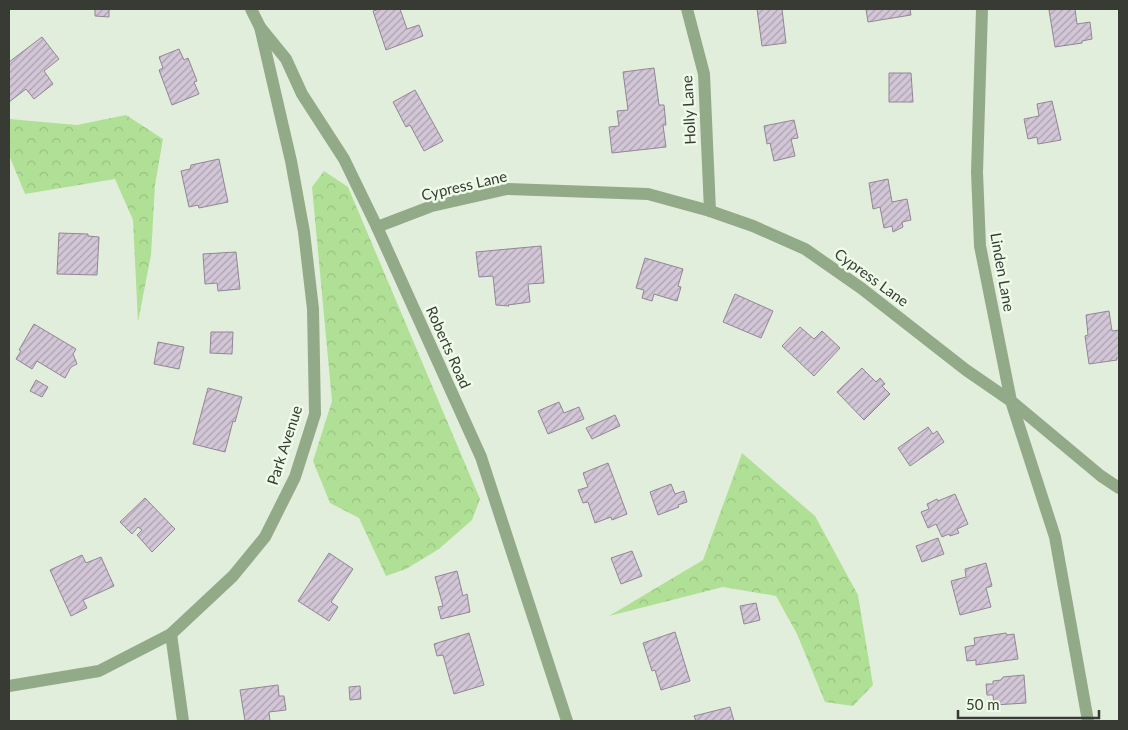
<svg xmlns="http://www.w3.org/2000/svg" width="1128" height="730" viewBox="0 0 1128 730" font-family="Lato,sans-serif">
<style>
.forest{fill:url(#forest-crowns)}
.building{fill:url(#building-hatch);stroke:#928696}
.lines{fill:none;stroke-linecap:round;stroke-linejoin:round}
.minor{stroke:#93aa88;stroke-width:12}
.labels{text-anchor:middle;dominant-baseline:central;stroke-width:5;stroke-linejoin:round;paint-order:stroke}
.street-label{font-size:15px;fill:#373b34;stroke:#effbe9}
</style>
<defs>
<pattern id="forest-crowns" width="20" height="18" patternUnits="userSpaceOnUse" patternTransform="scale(1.25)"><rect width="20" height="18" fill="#b0e095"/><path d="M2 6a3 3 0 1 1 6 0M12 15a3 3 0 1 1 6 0" fill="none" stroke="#98c181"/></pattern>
<pattern id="building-hatch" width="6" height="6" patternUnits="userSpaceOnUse" patternTransform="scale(1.25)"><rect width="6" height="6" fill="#d2c6d7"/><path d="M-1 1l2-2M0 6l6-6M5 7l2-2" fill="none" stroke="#aba2af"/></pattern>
</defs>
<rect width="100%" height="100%" fill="#e2eedc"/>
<!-- forest -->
<g class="forest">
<path d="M126,115L163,139L155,185L151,255L138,322L133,220L115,179L25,194L9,155V119L77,125Z"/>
<path d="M324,171L348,187L480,499L472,520L439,549L406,569L386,576L359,518L330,503L313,461L332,401L312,187Z"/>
<path d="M742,453L815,516L858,595L873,685L853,706L825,702L797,634L776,596L723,587L609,616L703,560Z"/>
</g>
<!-- building -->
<g class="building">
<path d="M95,9H109V17L95,16Z"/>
<path d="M380,9H400L407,29L419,25L423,36L386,50L373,11Z"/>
<path d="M757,9H782L786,43L762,46Z"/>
<path d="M866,9H910L911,15L868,22Z"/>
<path d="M1057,9H1075L1077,24L1090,22L1092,39L1082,41V43L1055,47L1049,10Z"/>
<path d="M42,37L59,59L44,71L53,84L34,99L26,89L9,102V62Z"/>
<path d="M179,49L184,60L188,58L197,81L194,82L199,94L172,105L159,70L163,68L159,57Z"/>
<path d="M654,68L659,105H664L666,125H663L666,147L612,153L609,127L619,126L617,111L628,110L623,72Z"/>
<path d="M889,73H911L913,102H889Z"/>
<path d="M415,90L443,141L424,151L410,125L406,127L393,102Z"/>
<path d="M1052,101L1061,140L1038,144L1037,137L1028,139L1024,119L1039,116L1037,104Z"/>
<path d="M794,120L798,138L791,139L795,156L774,161L770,143L767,144L764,126Z"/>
<path d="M219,159L228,202L199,208L198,205L189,207L181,171L190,169L191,165Z"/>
<path d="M888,179L892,202L907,199L911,220L902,222L903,227L893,232L892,226L884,228L880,207L873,209L869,183Z"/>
<path d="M59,233L88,234V236L99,237L97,275L57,274Z"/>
<path d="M541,246L544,283L528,284L530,302L508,305L509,306L496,305L493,276L479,277L476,252Z"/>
<path d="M236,252L240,289L218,291L217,283L205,284L203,254Z"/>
<path d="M645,258L683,269L678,286L681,287L677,301L654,294L652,301L642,298L644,290L636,288Z"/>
<path d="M735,294L773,311L761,338L723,322Z"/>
<path d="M1109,311L1112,331L1119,330V358H1116L1117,360L1089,364L1085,336L1088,335L1086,315Z"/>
<path d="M34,324L76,349L73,354L77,364L71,367L65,378L37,361L32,369L16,359L21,351L19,350Z"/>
<path d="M800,327L814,339L822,331L840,348L814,376L782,346Z"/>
<path d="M211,332H233L232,354L210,353Z"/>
<path d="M158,342L184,347L179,369L154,364Z"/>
<path d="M862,368L876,382L880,378L885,384L882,386L890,394L864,420L837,392Z"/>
<path d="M36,380L48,387L42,397L30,391Z"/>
<path d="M208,388L242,397L235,422L233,421L225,452L193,444Z"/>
<path d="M559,402L564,413L579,407L584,419L548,434L538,411Z"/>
<path d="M615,415L620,426L592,439L586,428Z"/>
<path d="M928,427L933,434L937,431L944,442L910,466L898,448Z"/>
<path d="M608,463L627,514L612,520L611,517L595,523L588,502L583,503L578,490L588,487L583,473Z"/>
<path d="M671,484L675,494L684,491L687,502L678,505L679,507L658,515L650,492Z"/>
<path d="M955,494L968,524L957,529L959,533L950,536L949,534L942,537L936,524L928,528L921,512L929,509L927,504L937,499L938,501Z"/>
<path d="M145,498L175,529L152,552L137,535L142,530L138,527L132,534L120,522Z"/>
<path d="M938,538L944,554L922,562L916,546Z"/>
<path d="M632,551L642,576L621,584L611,558Z"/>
<path d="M329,553L353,569L331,602L338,607L329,621L298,601Z"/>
<path d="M82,555L86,563L101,557L114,586L83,600L87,608L71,616L50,570Z"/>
<path d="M986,563L992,586L986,588L991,607L960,615L951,581L966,577L965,569Z"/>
<path d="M457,571L463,596L467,594L470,612L441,619L438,607L443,606L435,577Z"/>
<path d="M756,603L760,620L744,624L740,606Z"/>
<path d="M675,632L690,681L661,690L655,670L652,671L643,643Z"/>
<path d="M469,633L484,685L454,694L443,655L437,656L434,644Z"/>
<path d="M1006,633L1007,635L1014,634L1018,659L976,665V660L967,661L965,647L975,645L974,638Z"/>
<path d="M1024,675L1026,703L994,705L993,695H987L986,684H993V681L1001,680L1003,677Z"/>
<path d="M278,685L279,696H284L286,710L269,712L270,721H245L240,690Z"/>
<path d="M360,686L361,699L350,700L349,687Z"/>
<path d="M730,707L734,721H696L694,716Z"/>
</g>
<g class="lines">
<!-- minor -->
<g class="minor">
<path d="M251,9L260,27L286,59L302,94L344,159L377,227L481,457L567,721"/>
<path d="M687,9L704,74L710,211"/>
<path d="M982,9L977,172L980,246L1011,401L1101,476L1119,488"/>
<path d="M377,227L432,206L507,189L648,194L710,211L753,226L805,249L861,288L966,370L1011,401L1055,537L1088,721"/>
<path d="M171,634L183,721"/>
<path d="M9,686L99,671L171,634L233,576L265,537L295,477L315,414L313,309L304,232L291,161L260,27"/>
</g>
</g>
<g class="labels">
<!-- street labels -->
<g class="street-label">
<text transform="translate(688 110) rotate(-93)">Holly Lane</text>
<text transform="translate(464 185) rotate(-13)">Cypress Lane</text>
<text transform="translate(1003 272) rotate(80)">Linden Lane</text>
<text transform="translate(872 277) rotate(36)">Cypress Lane</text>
<text transform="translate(449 347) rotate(66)">Roberts Road</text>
<text transform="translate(284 445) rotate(-72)">Park Avenue</text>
</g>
</g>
<!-- border -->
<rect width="1128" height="730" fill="none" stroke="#373b34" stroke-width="20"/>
<!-- scale -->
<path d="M958 710v8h141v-8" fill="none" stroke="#373b34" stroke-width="2.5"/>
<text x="966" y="710" font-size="15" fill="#373b34" stroke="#effbe9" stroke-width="4" paint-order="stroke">50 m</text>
</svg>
